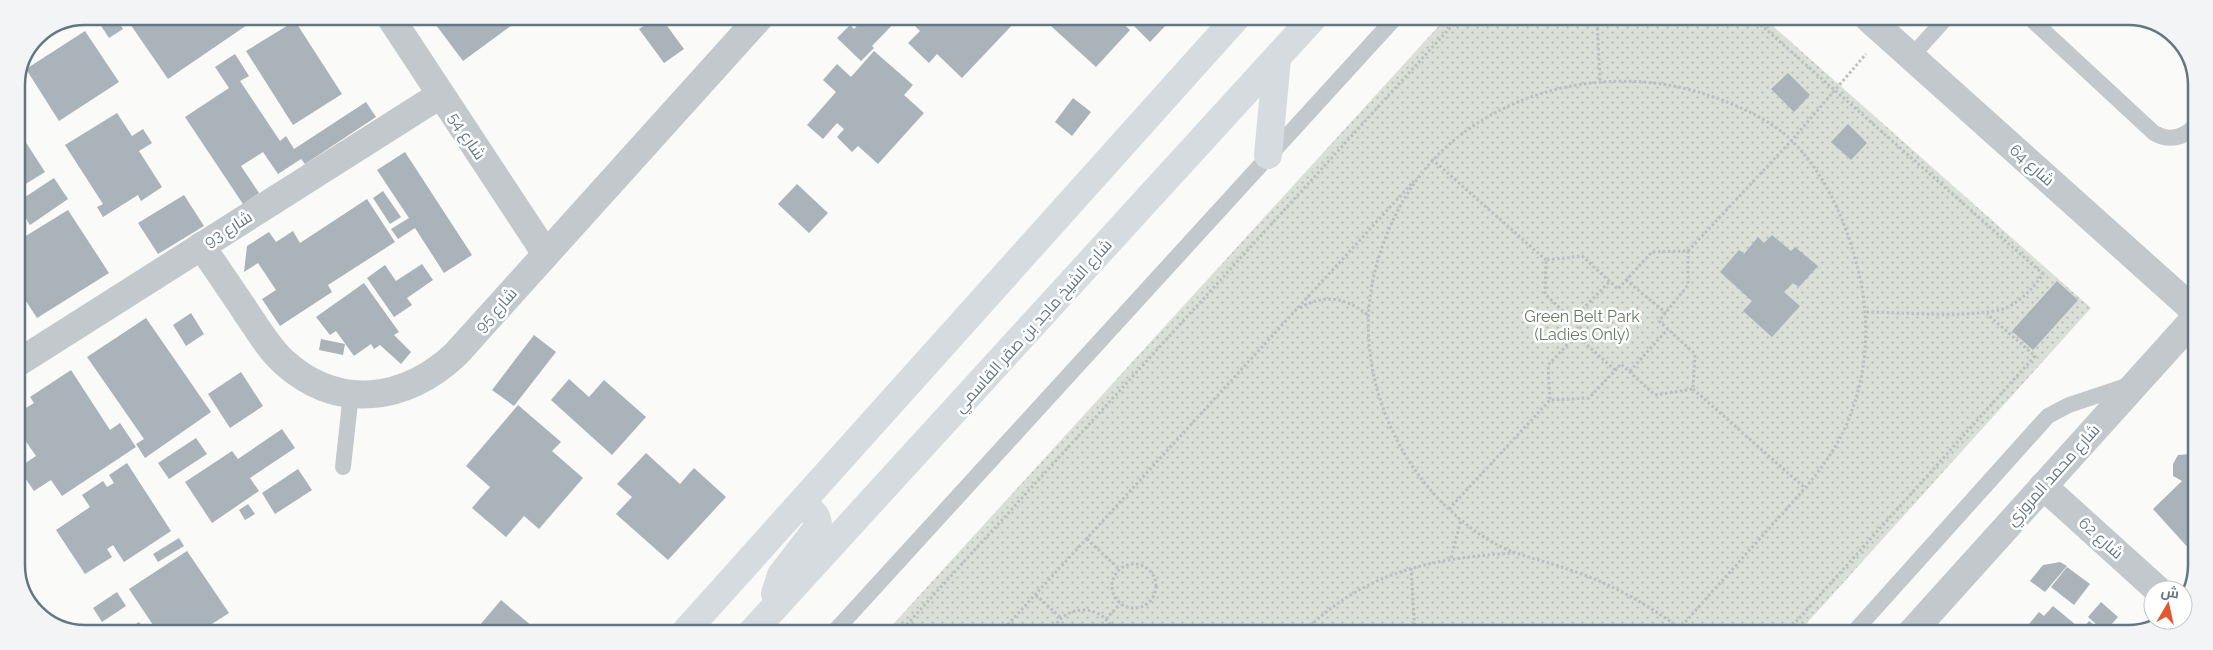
<svg xmlns="http://www.w3.org/2000/svg" width="2213" height="650" viewBox="0 0 2213 650" font-family="Raleway,Cairo,sans-serif">
<style>
.grass{fill:url(#grass-dots)}
.building{fill:#aab3b9}
.lines{fill:none;stroke-linecap:round;stroke-linejoin:round}
.path{stroke:#bbbfc2;stroke-width:3;stroke-dasharray:2.5 2.5;stroke-linecap:butt}
.lane{stroke:#c3c8cc;stroke-width:16}
.street{stroke:#c3c8cc;stroke-width:28}
.secondary{stroke:#d6dbdf;stroke-width:28}
.labels{text-anchor:middle;dominant-baseline:central;stroke-width:5;stroke-linejoin:round;paint-order:stroke}
.street-label{font-size:16px;fill:#657683;stroke:#fff}
.park-label{font-size:16px;fill:#687a64;stroke:#fff}
.rim{fill:none;stroke:#657683;stroke-width:2.5}
</style>
<defs>
<pattern id="grass-dots" width="8" height="8" patternUnits="userSpaceOnUse" patternTransform="scale(1.25)"><rect width="8" height="8" fill="#dadfd7"/><path d="M2 2h.1M6 6h.1" fill="none" stroke="#b4b9b4" stroke-width="1.8" stroke-linecap="round"/></pattern>
</defs>
<rect width="100%" height="100%" fill="#fafaf8"/>
<!-- grass -->
<path class="grass" d="M1446,18H1764L2091,308L1798,633L886,632Z"/>
<!-- building -->
<g class="building">
<path d="M99,16H122L117,20L123,29L109,38L96,18Z"/>
<path d="M128,16H241L247,25L168,79L126,18Z"/>
<path d="M430,17H523L463,61Z"/>
<path d="M650,17H665L662,19L684,49L664,63L639,29L652,20Z"/>
<path d="M865,17H900L872,46L874,48L861,61L837,38L850,25L854,29Z"/>
<path d="M910,17H1011L1015,22L962,78L937,54L929,63L908,43L920,31L908,19Z"/>
<path d="M1041,17H1116L1130,30L1096,67Z"/>
<path d="M1141,17L1161,18L1167,24L1150,42L1133,25Z"/>
<path d="M295,21L342,94L293,125L246,51Z"/>
<path d="M85,31L119,82L59,121L26,69Z"/>
<path d="M874,51L913,85L904,95L924,113L878,164L858,146L852,152L837,137L844,129L837,123L823,139L807,125L836,92L823,80L837,64L851,77Z"/>
<path d="M235,54L249,76L240,81L280,141L286,136L294,149L366,102L376,117L305,164L301,159L278,174L263,152L241,166L259,193L243,204L185,117L229,88L215,67Z"/>
<path d="M1788,73L1810,95L1794,112L1771,89Z"/>
<path d="M18,81L25,93L16,99V85Z"/>
<path d="M1073,98L1091,112L1072,136L1055,122Z"/>
<path d="M117,113L132,136L143,129L152,143L139,151L162,187L141,201L138,195L103,217L97,207L103,204L65,145Z"/>
<path d="M1848,124L1867,143L1851,160L1831,142Z"/>
<path d="M16,127L45,172L16,190Z"/>
<path d="M405,152L472,255L444,273L415,228L398,239L391,229L409,218L377,170Z"/>
<path d="M54,178L68,199L30,225L16,203Z"/>
<path d="M797,184L828,213L809,233L778,204Z"/>
<path d="M383,191L401,217L390,224L373,198Z"/>
<path d="M184,195L204,226L158,254L138,223Z"/>
<path d="M367,199L395,242L328,285L332,292L280,326L262,299L276,290L258,263L244,272L247,246L269,232L276,242L293,231L300,243Z"/>
<path d="M68,210L109,273L37,318L16,286V242Z"/>
<path d="M1772,235L1791,251L1795,247L1818,266L1799,287L1793,283L1784,292L1800,306L1772,337L1743,311L1752,301L1720,272L1739,250L1744,254L1758,237L1764,243Z"/>
<path d="M422,264L433,280L407,298L412,305L394,317L367,278L385,265L396,281Z"/>
<path d="M2057,281L2078,300L2033,350L2012,331Z"/>
<path d="M364,283L399,332L394,335L411,352L401,364L380,345L374,349L371,344L354,356L336,331L330,335L316,317Z"/>
<path d="M191,313L204,334L186,346L173,325Z"/>
<path d="M146,318L211,412L145,458L136,444L144,439L87,357Z"/>
<path d="M534,335L556,352L514,406L492,390Z"/>
<path d="M321,339L345,344L343,355L319,350Z"/>
<path d="M71,370L110,430L120,423L136,447L62,496L51,480L34,491L18,468L36,456L20,433L16,435V414L34,403L30,397Z"/>
<path d="M241,372L263,406L230,428L208,394Z"/>
<path d="M569,379L589,397L604,380L646,417L612,455L551,400Z"/>
<path d="M518,405L561,442L552,451L583,478L539,529L524,516L506,537L472,508L490,487L466,466Z"/>
<path d="M282,429L295,448L250,478L259,491L212,523L185,482L232,451L238,459Z"/>
<path d="M196,438L207,454L169,479L158,463Z"/>
<path d="M646,453L680,484L694,468L726,497L668,560L616,514L632,497L617,484Z"/>
<path d="M2190,454L2195,456L2194,560L2188,554L2191,551L2153,509L2182,481L2173,476V464L2178,455Z"/>
<path d="M127,463L171,531L124,562L113,545L107,549L112,557L85,574L56,530L90,507L82,495L103,481L107,487L114,483L109,475Z"/>
<path d="M298,469L312,490L275,514L262,493Z"/>
<path d="M248,504L255,514L245,520L239,510Z"/>
<path d="M179,538L184,546L158,562L153,554Z"/>
<path d="M187,551L229,613L201,631H157L129,589Z"/>
<path d="M2060,562L2067,566L2045,592L2030,581L2043,565Z"/>
<path d="M2067,567L2090,584L2074,605L2051,587Z"/>
<path d="M117,592L126,606L102,622L93,608Z"/>
<path d="M501,600L539,632H474Z"/>
<path d="M2101,602L2118,617L2105,632L2088,617Z"/>
<path d="M2053,606L2082,630L2089,621L2102,632L2100,634H2021L2039,612L2044,616Z"/>
<path d="M139,622L145,631H125Z"/>
<path d="M1086,624L1095,627L1101,633H1066L1076,625Z"/>
</g>
<g class="lines">
<!-- path -->
<g class="path">
<path d="M1597,18L1600,81"/>
<path d="M1753,18L2043,274C2034,287 2024,298 2010,306C1985,320 1899,312 1866,312"/>
<path d="M1432,161L1433,160L1546,260"/>
<path d="M1688,251V285L1659,321L1695,354L1693,389L1655,395L1621,364L1589,398L1550,400L1548,365L1582,329L1545,294L1546,260L1582,256L1618,289L1652,252Z"/>
<path d="M1688,251L1792,140L1866,54"/>
<path d="M1626,280L1666,313"/>
<path d="M1300,308C1325,293 1348,298 1369,316"/>
<path d="M1572,320L1610,281"/>
<path d="M1576,335L1615,370"/>
<path d="M1630,371L1668,329"/>
<path d="M1693,389L1805,488"/>
<path d="M1449,509L1550,400"/>
<path d="M1087,539L1119,569"/>
<path d="M1451,558L1461,520"/>
<circle cx="1134" cy="586" r="22"/>
<path d="M1411,568L1415,633"/>
<path d="M1036,595L1061,618"/>
<path d="M1106,619L1120,604"/>
<path d="M900,632L1459,18"/>
<path d="M1001,632L1414,181"/>
<path d="M1052,632C1063,603 1104,602 1114,633"/>
<path d="M1303,633C1363,572 1432,558 1514,553"/>
<path d="M1675,633L1680,628C1710,594 1741,560 1772,525C1800,494 1832,461 1848,421C1870,367 1871,310 1854,255C1843,215 1823,172 1793,142C1771,119 1731,102 1701,93C1609,64 1499,89 1432,161C1403,193 1384,233 1374,275C1356,352 1382,436 1434,494C1457,519 1486,543 1519,554C1537,560 1555,564 1573,571C1612,584 1646,604 1680,628"/>
<path d="M1786,633L2035,356L1987,314"/>
</g>
<!-- lane -->
<g class="lane">
<path d="M2031,19L2154,133C2170,142 2184,138 2196,125"/>
<path d="M1911,57L1946,18"/>
<path d="M343,467L351,393"/>
<path d="M834,632L1395,18"/>
<path d="M1853,633L2048,416L2069,405L2132,384"/>
</g>
<!-- street -->
<g class="street">
<path d="M390,17L546,254"/>
<path d="M1868,18L2196,312"/>
<path d="M201,246C218,270 234,294 250,318C261,334 271,351 285,363C339,411 406,401 456,354L760,17"/>
<path d="M16,364L440,95"/>
<path d="M2043,486L2158,590"/>
<path d="M1911,633L2196,317"/>
</g>
<!-- secondary -->
<g class="secondary">
<path d="M1268,155L1277,59"/>
<path d="M775,594L781,575L818,527C818,512 807,505 794,511"/>
<path d="M685,632L1236,18"/>
<path d="M752,632L1313,18"/>
</g>
</g>
<g class="labels">
<!-- street labels -->
<g class="street-label">
<text transform="translate(467 136) rotate(56)">شارع 54</text>
<text transform="translate(2032 165) rotate(42)">شارع 64</text>
<text transform="translate(228 229) rotate(-32)">شارع 93</text>
<text transform="translate(496 310) rotate(-48)">شارع 95</text>
<text transform="translate(1033 326) rotate(-48)">شارع الشيخ ماجد بن صقر القاسمي</text>
<text transform="translate(2053 475) rotate(-48)">شارع محمد المروزي</text>
<text transform="translate(2101 538) rotate(42)">شارع 62</text>
</g>
<!-- park labels -->
<g class="park-label">
<text x="1582" y="316">Green Belt Park<tspan x="1582" dy="18">(Ladies Only)</tspan></text>
</g>
</g>
<!-- crop -->
<path d="M0 0H2213V650H0ZM85 25H2128A60 60 0 0 1 2188 85V565A60 60 0 0 1 2128 625H85A60 60 0 0 1 25 565V85A60 60 0 0 1 85 25Z" fill="#f3f4f5" fill-rule="evenodd"/>
<path class="rim" d="M85 25H2128A60 60 0 0 1 2188 85V565A60 60 0 0 1 2128 625H85A60 60 0 0 1 25 565V85A60 60 0 0 1 85 25Z"/>
<!-- north arrow -->
<g transform="translate(2168 605) rotate(9)"><circle r="24" fill="#ffffff" stroke="#c1c8cd"/>
<path d="M0-4L9 19L0 12L-9 19Z" fill="#e4572e"/>
<text y="-8" font-size="14" font-weight="bold" text-anchor="middle" fill="#657683">ش</text>
</g>
</svg>
